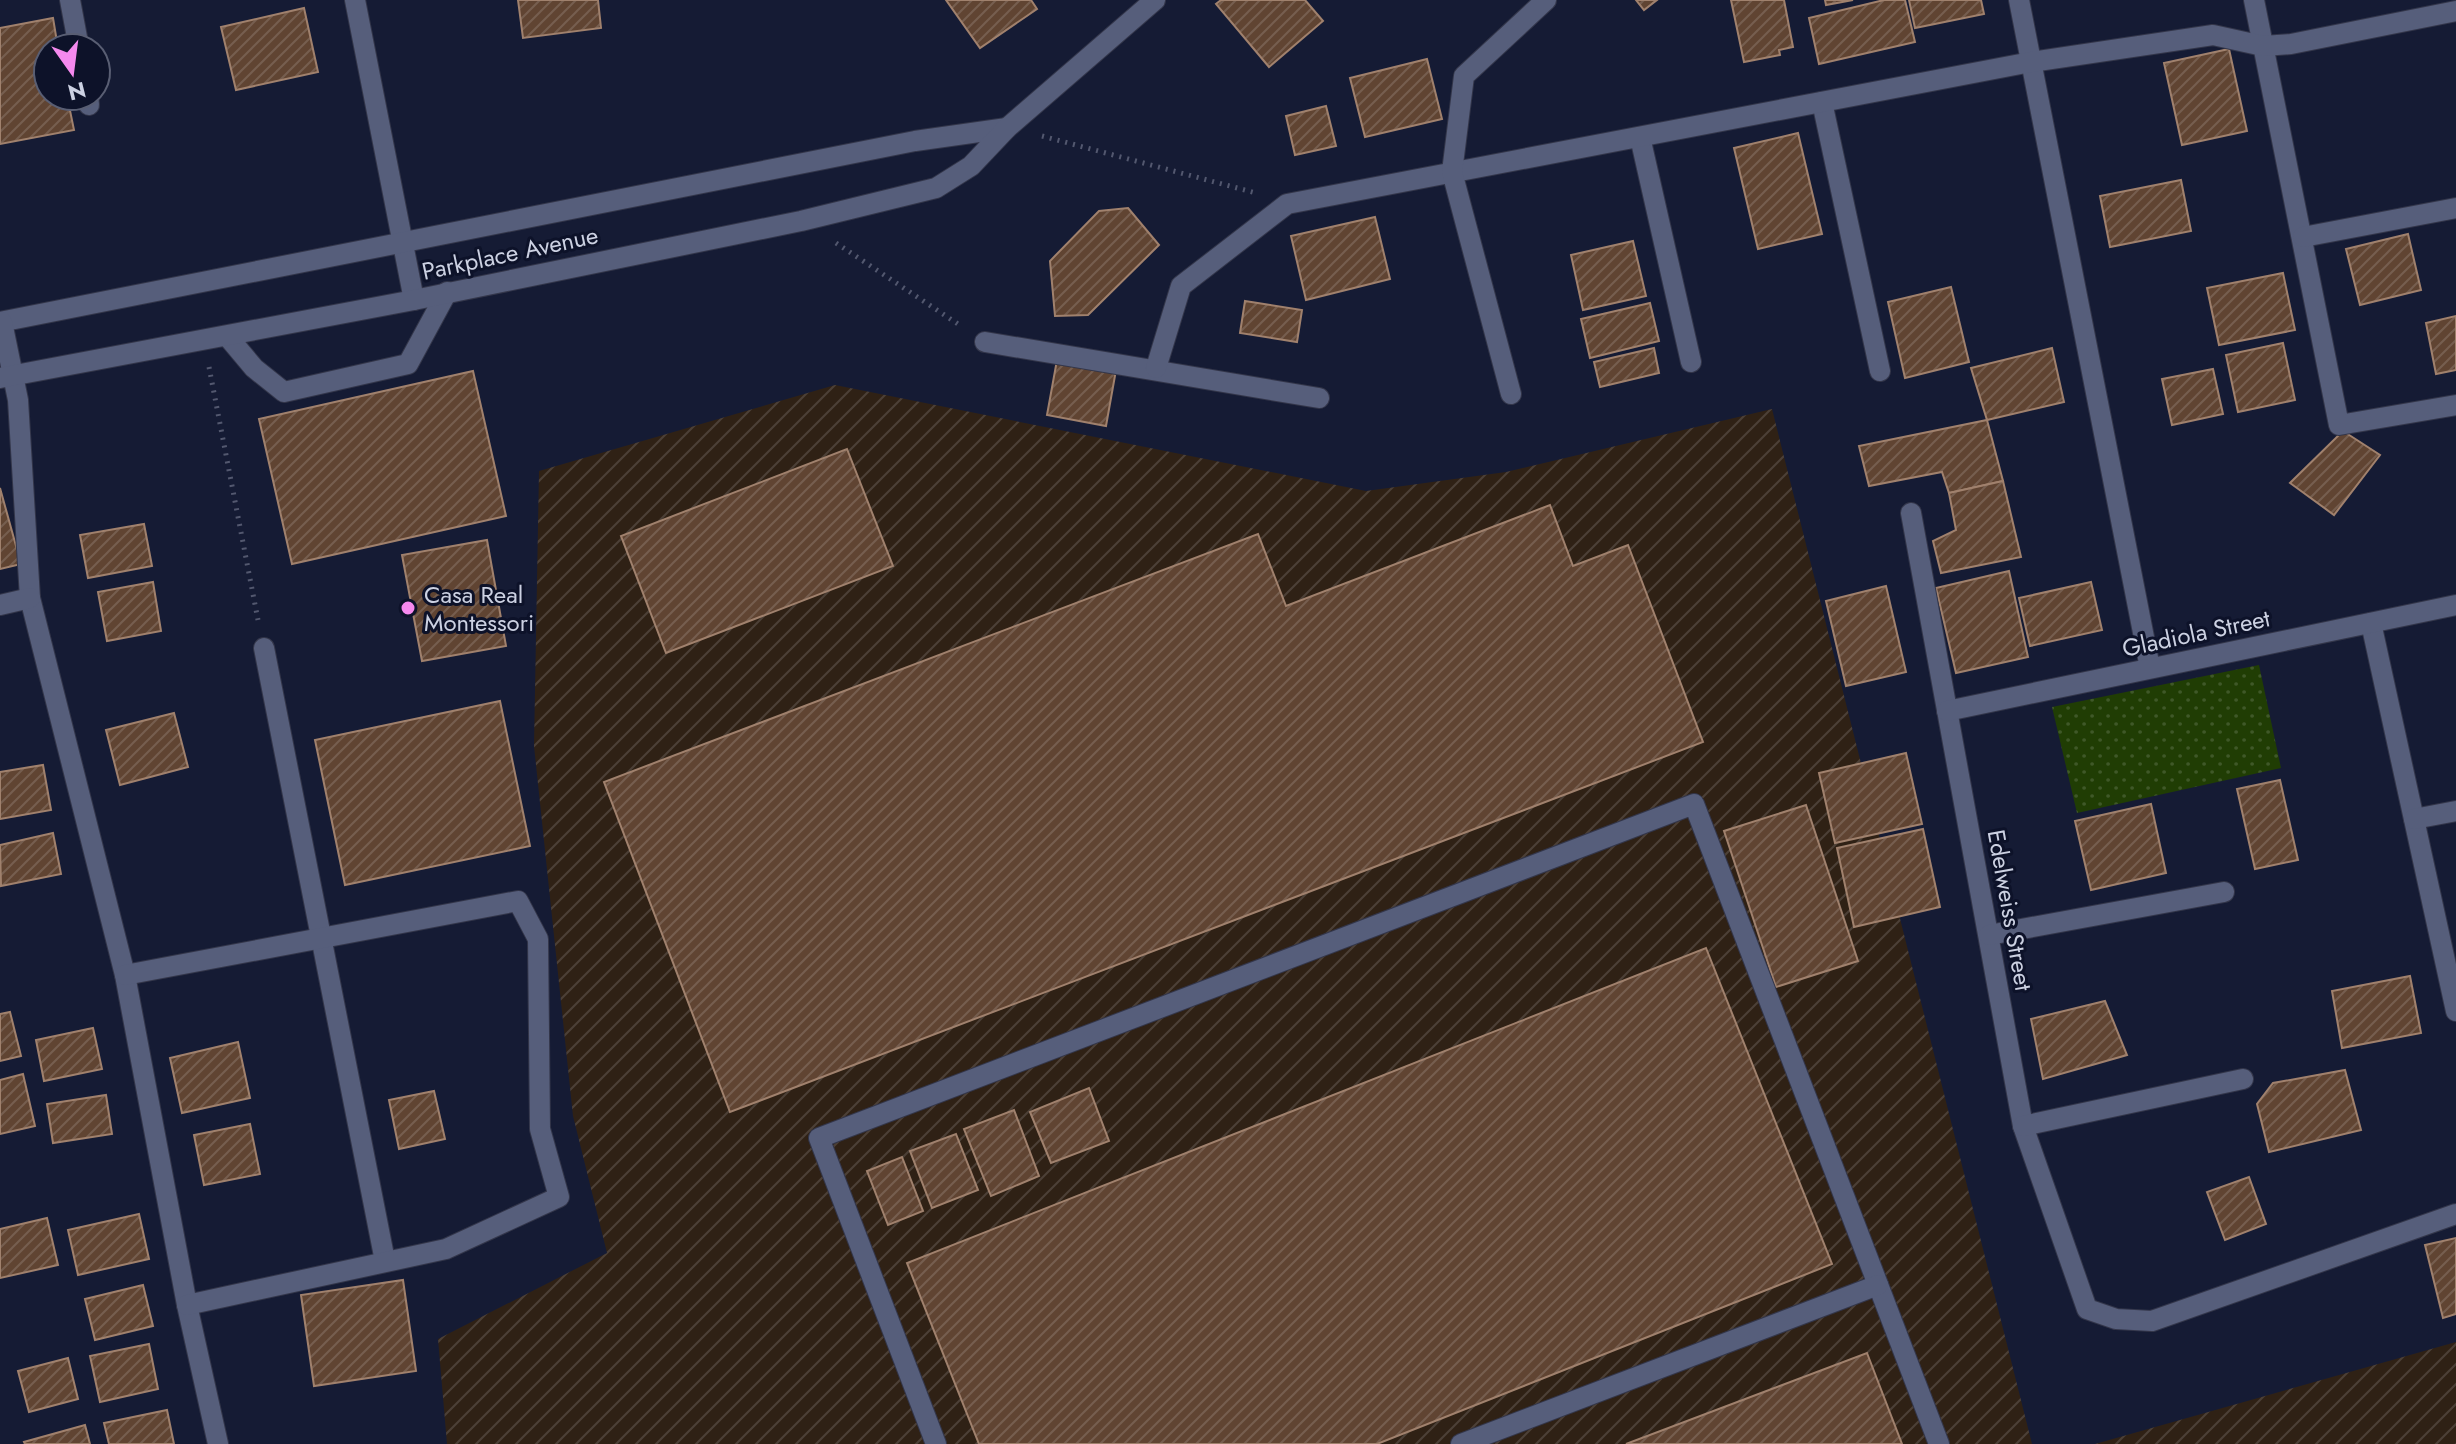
<svg xmlns="http://www.w3.org/2000/svg" width="2456" height="1444" viewBox="0 0 2456 1444" font-family="Jost,sans-serif">
<style>
.industrial{fill:url(#industrial-furrows)}
.park{fill:url(#park-dots)}
.building{fill:url(#building-hatch);stroke:#a0816d;stroke-width:2}
.lines{fill:none;stroke-linecap:round;stroke-linejoin:round}
.minor-casing{stroke:#33364a;stroke-width:22}
.path{stroke:#53586f;stroke-width:5;stroke-dasharray:2 6;stroke-linecap:butt}
.minor{stroke:#565e7b;stroke-width:20}
.poi-dot{fill:#f589ee;stroke:#0d1229;stroke-width:3}
.labels{text-anchor:middle;dominant-baseline:central;stroke-width:6;stroke-linejoin:round;paint-order:stroke}
.street-label{font-size:24px;fill:#ccd1e2;stroke:#0d1229}
.poi-label{font-size:24px;fill:#ccd1e2;stroke:#0d1229;text-anchor:start}
</style>
<defs>
<pattern id="industrial-furrows" width="10" height="10" patternUnits="userSpaceOnUse" patternTransform="scale(2)"><rect width="10" height="10" fill="#2f2115"/><path d="M-1 1l2-2M0 10L10 0M9 11l2-2" fill="none" stroke="#4c4037"/></pattern>
<pattern id="park-dots" width="8" height="8" patternUnits="userSpaceOnUse" patternTransform="scale(2)"><rect width="8" height="8" fill="#203d04"/><path d="M2 2h.1M6 6h.1" fill="none" stroke="#3f5828" stroke-width="1.8" stroke-linecap="round"/></pattern>
<pattern id="building-hatch" width="6" height="6" patternUnits="userSpaceOnUse" patternTransform="scale(2)"><rect width="6" height="6" fill="#604432"/><path d="M-1 1l2-2M0 6l6-6M5 7l2-2" fill="none" stroke="#765e4f"/></pattern>
</defs>
<rect width="100%" height="100%" fill="#151b34"/>
<!-- industrial -->
<g class="industrial">
<path d="M835,385L1366,491L1506,472L1772,409L2032,1444H447L438,1339L607,1253L573,1116L534,746L539,471Z"/>
<path d="M2456,1342V1444H2095Z"/>
</g>
<!-- park -->
<path class="park" d="M2259,665L2281,768L2077,813L2052,707Z"/>
<!-- building -->
<g class="building">
<path d="M518,0H598L601,28L523,38Z"/>
<path d="M946,0H1031L1037,9L980,48Z"/>
<path d="M1221,0H1305L1323,21L1269,67L1216,4Z"/>
<path d="M1636,0H1657L1644,10Z"/>
<path d="M1731,0H1784L1793,47L1779,50L1780,55L1744,62Z"/>
<path d="M1825,0H1853L1826,5Z"/>
<path d="M1884,0H1905L1915,42L1819,64L1809,18Z"/>
<path d="M1909,0H1981L1984,14L1915,28Z"/>
<path d="M304,8L318,72L236,90L221,27Z"/>
<path d="M53,18L58,48H48V96H67L74,130L0,144V28Z"/>
<path d="M2229,49L2247,131L2182,145L2164,63Z"/>
<path d="M1427,59L1442,119L1365,137L1350,78Z"/>
<path d="M1326,106L1336,146L1295,155L1286,116Z"/>
<path d="M1798,133L1822,234L1758,249L1734,148Z"/>
<path d="M2181,180L2191,231L2110,247L2100,196Z"/>
<path d="M1128,208L1159,245L1088,315L1055,316L1050,261L1099,211Z"/>
<path d="M1375,217L1390,279L1306,300L1291,236Z"/>
<path d="M2408,234L2421,290L2360,305L2346,249Z"/>
<path d="M1633,241L1646,296L1583,310L1571,255Z"/>
<path d="M2283,273L2295,330L2219,345L2207,288Z"/>
<path d="M1951,287L1969,362L1905,378L1888,302Z"/>
<path d="M1245,301L1302,310L1297,342L1240,333Z"/>
<path d="M1650,303L1659,341L1590,358L1581,319Z"/>
<path d="M2456,316V370L2436,374L2426,323Z"/>
<path d="M2283,343L2295,400L2238,412L2226,355Z"/>
<path d="M1654,348L1659,373L1600,387L1594,362Z"/>
<path d="M2052,348L2064,402L1987,420L1971,368Z"/>
<path d="M1057,360L1116,370L1106,426L1047,415Z"/>
<path d="M2213,369L2223,414L2172,425L2162,379Z"/>
<path d="M473,371L506,516L292,564L259,419Z"/>
<path d="M1987,420L2003,481L1949,493L1942,472L1869,486L1859,446Z"/>
<path d="M2343,431L2380,455L2334,515L2290,483Z"/>
<path d="M847,449L893,566L666,653L621,536Z"/>
<path d="M2003,481L2021,557L1941,573L1933,541L1956,530L1949,493Z"/>
<path d="M0,488L21,564L0,569Z"/>
<path d="M1550,505L1573,566L1628,545L1703,742L730,1112L604,782L1258,534L1286,606Z"/>
<path d="M144,524L152,566L88,578L80,535Z"/>
<path d="M487,540L506,646L422,661L402,555Z"/>
<path d="M2009,571L2028,657L1956,673L1936,588Z"/>
<path d="M153,582L161,631L107,641L98,592Z"/>
<path d="M2091,582L2102,630L2030,646L2019,598Z"/>
<path d="M1886,586L1906,672L1846,686L1826,601Z"/>
<path d="M500,701L530,846L345,885L315,740Z"/>
<path d="M174,713L188,767L120,785L106,730Z"/>
<path d="M1906,753L1922,824L1835,843L1819,773Z"/>
<path d="M43,765L51,810L0,819V772Z"/>
<path d="M2280,780L2298,860L2255,869L2237,789Z"/>
<path d="M2151,804L2166,873L2091,890L2075,821Z"/>
<path d="M1806,805L1858,961L1776,987L1724,831Z"/>
<path d="M1923,829L1940,907L1854,927L1837,848Z"/>
<path d="M53,833L61,874L1,886L0,845Z"/>
<path d="M1706,948L1832,1264L1377,1444H979L907,1263Z"/>
<path d="M2410,976L2421,1033L2342,1048L2332,991Z"/>
<path d="M2105,1001L2127,1055L2043,1079L2031,1019Z"/>
<path d="M10,1012L21,1056L0,1061V1014Z"/>
<path d="M93,1028L102,1069L44,1081L36,1040Z"/>
<path d="M238,1042L250,1098L182,1113L170,1058Z"/>
<path d="M2345,1070L2361,1130L2269,1152L2257,1104L2273,1083Z"/>
<path d="M23,1074L35,1126L0,1134V1080Z"/>
<path d="M1089,1088L1109,1141L1051,1163L1030,1112Z"/>
<path d="M434,1091L445,1139L399,1149L389,1100Z"/>
<path d="M106,1095L112,1134L53,1143L47,1104Z"/>
<path d="M1014,1110L1039,1176L991,1196L964,1129Z"/>
<path d="M250,1124L260,1174L204,1185L194,1135Z"/>
<path d="M956,1134L978,1190L932,1208L910,1151Z"/>
<path d="M902,1157L923,1211L888,1225L867,1171Z"/>
<path d="M2249,1177L2266,1224L2225,1240L2207,1192Z"/>
<path d="M139,1214L149,1259L78,1275L68,1230Z"/>
<path d="M47,1218L58,1265L0,1278V1229Z"/>
<path d="M2456,1238V1314L2443,1318L2425,1245Z"/>
<path d="M403,1280L416,1371L314,1386L301,1295Z"/>
<path d="M143,1285L153,1326L95,1340L85,1299Z"/>
<path d="M149,1344L158,1389L100,1402L90,1356Z"/>
<path d="M1867,1353L1902,1444H1626Z"/>
<path d="M68,1358L78,1399L29,1412L18,1371Z"/>
<path d="M167,1410L174,1444H109L104,1423Z"/>
<path d="M85,1425L90,1444H25L24,1442Z"/>
</g>
<g class="lines">
<!-- minor casing -->
<g class="minor-casing">
<g id="minor">
<path d="M70,0L79,48"/>
<path d="M355,0L414,300"/>
<path d="M2019,0L2150,668"/>
<path d="M2254,0L2339,425L2456,405"/>
<path d="M88,96L89,105"/>
<path d="M1822,102L1880,371"/>
<path d="M1640,137L1691,362"/>
<path d="M2303,237L2456,208"/>
<path d="M0,322L915,141L1007,128"/>
<path d="M2,322L18,400L30,598L125,975L187,1305L218,1444"/>
<path d="M228,337L254,368L284,392L408,364L447,292"/>
<path d="M985,342L1319,398"/>
<path d="M1156,368L1181,286L1287,204L2031,62L2213,35L2263,46L2291,44L2456,11"/>
<path d="M0,378L414,300L801,221L936,188L971,166L1007,128L1155,0"/>
<path d="M1511,394L1452,172L1464,76L1546,0"/>
<path d="M1911,513L2023,1126L2087,1309L2116,1319L2152,1321L2456,1214"/>
<path d="M0,605L30,598"/>
<path d="M2371,623L2456,1011"/>
<path d="M264,648L385,1261"/>
<path d="M1947,711L2456,605"/>
<path d="M2414,819L2456,811"/>
<path d="M1989,935L2224,892"/>
<path d="M125,975L518,901L538,939L540,1129L559,1197L446,1249L187,1305"/>
<path d="M2023,1126L2243,1079"/>
<path d="M936,1444L819,1138L1694,804L1939,1444"/>
<path d="M1461,1444L1878,1285"/>
</g>
</g>
<!-- path -->
<g class="path">
<path d="M1042,136L1256,193"/>
<path d="M836,243L961,326"/>
<path d="M209,367L258,620"/>
</g>
<!-- minor -->
<use href="#minor" class="minor"/>
</g>
<!-- markers -->
<circle class="poi-dot" cx="408" cy="608" r="8"/>
<g class="labels">
<!-- street labels -->
<g class="street-label">
<text transform="translate(510 253) rotate(-12)">Parkplace Avenue</text>
<text transform="translate(2196 633) rotate(-12)">Gladiola Street</text>
<text transform="translate(2010 910) rotate(80)">Edelweiss Street</text>
</g>
<!-- poi labels -->
<g class="poi-label">
<text x="424" y="594">Casa Real<tspan x="424" dy="28">Montessori</tspan></text>
</g>
</g>
<!-- north arrow -->
<g transform="translate(72 72) rotate(166)"><circle r="38" fill="#0d1229" stroke="#595e73" stroke-width="2"/>
<path d="M0-6L14 30L0 20L-14 30Z" fill="#f589ee"/>
<text y="-12" font-size="22" font-weight="bold" text-anchor="middle" fill="#ccd1e2">N</text>
</g>
</svg>
